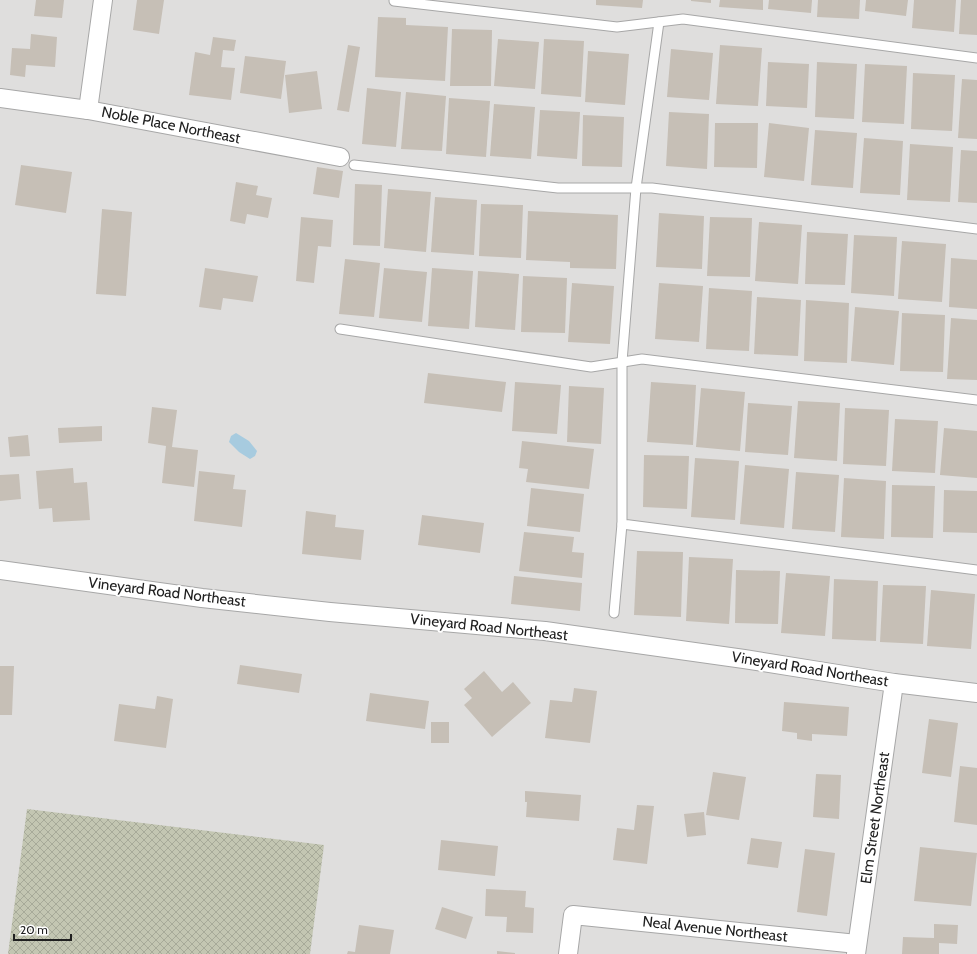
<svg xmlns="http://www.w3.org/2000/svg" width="977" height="954" viewBox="0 0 977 954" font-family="Cabin,sans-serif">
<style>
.residential{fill:#dfdedd}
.construction{fill:url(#construction-cross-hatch)}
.water{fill:#a7cbdf}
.building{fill:#c6bfb6}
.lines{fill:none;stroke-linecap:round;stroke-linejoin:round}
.service-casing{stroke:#a7a7a7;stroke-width:11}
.minor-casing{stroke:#a7a7a7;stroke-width:20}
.service{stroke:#fff;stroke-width:9}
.minor{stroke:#fff;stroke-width:18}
.labels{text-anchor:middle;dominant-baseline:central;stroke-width:4;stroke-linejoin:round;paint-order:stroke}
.street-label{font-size:15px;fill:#202020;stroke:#fff}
</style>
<defs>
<pattern id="construction-cross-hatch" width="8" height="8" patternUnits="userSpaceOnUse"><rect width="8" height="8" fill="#c3c6b2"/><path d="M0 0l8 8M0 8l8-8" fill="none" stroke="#a7aa99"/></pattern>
</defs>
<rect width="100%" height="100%" fill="#f1efe7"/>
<!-- residential -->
<rect class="residential" x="0" y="0" width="977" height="954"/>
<!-- construction -->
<path class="construction" d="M27,809L324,845L310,954H8Z"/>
<!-- water -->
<path class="water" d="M236,433L249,441L257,451L255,456L250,459L239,452L229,442L231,436Z"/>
<!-- building -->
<g class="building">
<path d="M36,0H64L62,18L34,16Z"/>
<path d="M137,0H164L159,34L133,30Z"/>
<path d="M596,0H643L642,8L596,5Z"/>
<path d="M691,0H711V3L691,1Z"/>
<path d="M720,0H763V10L719,7Z"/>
<path d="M769,0H812L811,13L768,9Z"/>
<path d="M818,0H860L859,19L817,17Z"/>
<path d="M866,0H908L906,16L865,11Z"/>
<path d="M914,0H956L954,32L912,28Z"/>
<path d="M961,0H977V35L959,34Z"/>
<path d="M378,17L406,18V25L448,27L445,81L375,77Z"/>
<path d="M452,29L492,30L491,86H450Z"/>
<path d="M31,34L57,37L55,67L26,65L25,77L10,75L12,48L30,49Z"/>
<path d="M213,37L236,40L234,51L223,50L221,67L235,68L231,100L189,95L195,52L210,55Z"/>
<path d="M498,39L539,42L535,89L494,86Z"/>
<path d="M544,39L584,41L581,97L541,94Z"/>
<path d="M348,45L360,47L349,112L337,110Z"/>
<path d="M720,45L762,48L758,106L716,104Z"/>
<path d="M671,49L713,53L709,100L667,97Z"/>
<path d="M588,51L629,54L625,105L585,102Z"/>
<path d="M245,56L286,61L281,99L240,93Z"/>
<path d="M768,62L809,64L807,108L766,106Z"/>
<path d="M817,62L857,64L854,119L815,117Z"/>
<path d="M865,64L907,66L904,124L862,122Z"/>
<path d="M317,71L322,109L289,113L285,75Z"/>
<path d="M913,73L955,75L952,131L911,129Z"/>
<path d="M962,79L977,80V139L958,138Z"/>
<path d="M367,88L401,92L396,147L362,144Z"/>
<path d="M406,92L446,96L442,151L401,149Z"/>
<path d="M449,98L490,101L486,157L446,154Z"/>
<path d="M494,104L535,107L531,159L490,156Z"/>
<path d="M540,110L580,112L577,159L537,156Z"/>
<path d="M669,112L709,114L707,169L666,166Z"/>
<path d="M583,115L624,117L622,167L582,166Z"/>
<path d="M715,123H758L757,168L714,167Z"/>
<path d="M769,123L809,128L804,181L764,177Z"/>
<path d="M815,130L857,133L853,188L811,185Z"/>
<path d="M864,138L903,141L900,195L860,193Z"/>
<path d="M910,144L953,147L950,202L907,200Z"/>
<path d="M961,150L977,151V203L958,202Z"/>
<path d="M21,165L72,172L66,213L15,205Z"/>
<path d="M317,167L343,171L339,198L313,194Z"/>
<path d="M236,182L258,186L256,195L272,198L268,218L247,214L245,224L230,221Z"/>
<path d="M355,184L382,185L380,246L353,245Z"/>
<path d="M388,189L431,192L426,252L384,248Z"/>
<path d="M435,197L477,200L474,255L431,252Z"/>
<path d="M481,204L523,205L521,258L479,256Z"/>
<path d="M102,209L132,212L126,296L96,294Z"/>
<path d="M528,211L618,215L616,269L570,268V262L526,260Z"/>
<path d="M659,213L704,216L702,269L656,267Z"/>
<path d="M301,217L333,220L331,247L318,246L314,283L296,281Z"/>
<path d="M710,217L752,218L750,277L707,276Z"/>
<path d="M759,222L802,225L798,284L755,281Z"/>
<path d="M807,232L848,234L845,285L805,284Z"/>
<path d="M854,235L897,237L894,296L851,293Z"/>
<path d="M902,241L946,244L942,302L898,299Z"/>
<path d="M951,258L977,260V309L949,307Z"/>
<path d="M345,259L380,263L374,317L339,314Z"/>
<path d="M205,268L258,276L253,302L223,298L221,310L199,307Z"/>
<path d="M384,268L427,272L422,322L379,318Z"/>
<path d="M432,268L473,271L469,329L428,326Z"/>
<path d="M478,271L519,274L515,330L475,327Z"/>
<path d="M523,276L567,278L565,333L521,332Z"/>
<path d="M572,283L614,286L610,344L568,342Z"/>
<path d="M659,283L703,286L699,342L655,339Z"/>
<path d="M709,288L752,291L749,351L706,349Z"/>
<path d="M757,297L801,300L798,356L754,354Z"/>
<path d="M806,300L849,303L847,363L804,361Z"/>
<path d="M855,307L899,311L894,365L851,361Z"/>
<path d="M902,313L945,315L943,372L900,371Z"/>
<path d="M951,318L977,320V380L947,379Z"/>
<path d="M428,373L506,382L502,412L424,403Z"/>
<path d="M515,382L561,385L557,434L512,431Z"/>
<path d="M651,382L696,385L693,445L647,442Z"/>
<path d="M569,386L604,388L601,444L567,442Z"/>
<path d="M701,388L745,392L740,451L696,447Z"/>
<path d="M798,401L840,403L837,461L794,458Z"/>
<path d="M748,403L792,406L788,455L745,452Z"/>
<path d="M152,407L177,410L172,447L198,450L194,487L162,483L166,446L148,443Z"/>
<path d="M845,408L889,410L886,466L843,464Z"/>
<path d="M895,419L938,421L935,473L892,471Z"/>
<path d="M102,426V441L59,443L58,428Z"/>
<path d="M944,428L977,431V478L940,475Z"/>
<path d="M28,435L30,456L10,457L8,437Z"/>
<path d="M522,441L594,449L589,489L526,482L528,469L519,468Z"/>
<path d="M644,455L689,456L687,509L643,507Z"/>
<path d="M695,458L739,461L735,520L691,517Z"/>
<path d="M745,465L789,469L784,528L740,524Z"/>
<path d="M73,468L74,483L87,482L90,520L53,522L52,508L39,509L36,471Z"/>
<path d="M199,471L235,475L233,489L246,490L242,527L194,521Z"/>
<path d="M796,472L839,475L835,532L792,529Z"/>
<path d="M19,474L21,499L0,501V475Z"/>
<path d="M844,478L886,481L884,539L841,537Z"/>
<path d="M892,485L935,486L933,538L891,537Z"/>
<path d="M531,488L584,494L580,532L527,526Z"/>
<path d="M944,490L977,491V533L943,532Z"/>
<path d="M306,511L336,515L335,527L364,530L361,560L302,554Z"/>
<path d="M422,515L484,523L480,553L418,545Z"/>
<path d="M524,532L574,537L572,552L584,553L582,578L519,571Z"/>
<path d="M637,551L683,552L681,617L634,615Z"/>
<path d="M689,557L733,559L729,624L686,621Z"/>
<path d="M736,570L780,571L778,624L735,623Z"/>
<path d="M786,573L830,576L825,636L781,633Z"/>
<path d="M514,576L582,583L580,611L511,604Z"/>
<path d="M834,579L878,581L876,641L832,639Z"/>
<path d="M883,585L926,586L923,644L880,642Z"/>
<path d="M931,590L975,594L971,649L927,646Z"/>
<path d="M240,665L302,674L299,693L237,684Z"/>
<path d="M0,666H14L12,715H0Z"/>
<path d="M484,671L502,692L513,682L531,703L492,737L464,705L472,698L464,689Z"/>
<path d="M574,688L597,691L590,743L545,738L550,700L572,702Z"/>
<path d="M370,693L429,701L425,729L366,721Z"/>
<path d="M157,696L173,699L166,748L114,741L119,704L155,709Z"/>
<path d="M784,702L849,707L847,736L812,734V741L797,739V733L782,731Z"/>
<path d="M929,719L958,723L951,777L922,773Z"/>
<rect x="431" y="722" width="18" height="21"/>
<path d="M960,766L977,768V825L954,822Z"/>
<path d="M713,772L746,777L739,820L706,815Z"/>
<path d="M816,774L841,775L839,819L813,817Z"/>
<path d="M525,791L581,795L579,821L526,817L527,802H525Z"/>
<path d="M637,805L654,806L647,864L613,860L617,828L634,830Z"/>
<path d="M704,812L706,835L687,837L684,814Z"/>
<path d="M751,838L782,842L778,868L747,864Z"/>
<path d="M441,840L498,846L495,876L438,870Z"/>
<path d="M920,847L977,853L971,906L914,901Z"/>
<path d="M805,849L835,853L827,916L797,912Z"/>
<path d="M486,889L526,891L525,907L534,908L533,933L506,932L507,917L485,916Z"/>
<path d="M442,907L473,917L466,939L435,929Z"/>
<path d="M934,924L958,925L957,944L939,943V954H902L903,937L934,938Z"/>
<path d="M359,925L394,930L390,954H347L348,951L355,952Z"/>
<path d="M497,951L515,953V954H497Z"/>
</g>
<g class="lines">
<!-- service casing -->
<g class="service-casing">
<g id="service">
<path d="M394,1L617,27L683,19L977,58"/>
<path d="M659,22L636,188L622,362V524L977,570"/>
<path d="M354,165L558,188H652L977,229"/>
<path d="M340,329L591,367L642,359L977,400"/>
<path d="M614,613L622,524"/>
</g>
</g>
<!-- minor casing -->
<g class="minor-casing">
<g id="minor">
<path d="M0,98L88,110L340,157"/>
<path d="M88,110L103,0"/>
<path d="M0,570L202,598L330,612L545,631L744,659L894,683L977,693"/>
<path d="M568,954L573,915L857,944"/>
<path d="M856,954L894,683"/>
</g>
</g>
<!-- service -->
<use href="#service" class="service"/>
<!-- minor -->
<use href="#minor" class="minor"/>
</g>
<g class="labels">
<!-- street labels -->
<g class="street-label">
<text transform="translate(171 125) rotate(11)">Noble Place Northeast</text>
<text transform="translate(167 592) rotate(7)">Vineyard Road Northeast</text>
<text transform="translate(489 627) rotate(6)">Vineyard Road Northeast</text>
<text transform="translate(810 669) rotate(9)">Vineyard Road Northeast</text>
<text transform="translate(875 818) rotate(-82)">Elm Street Northeast</text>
<text transform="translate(715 929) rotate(6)">Neal Avenue Northeast</text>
</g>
</g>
<!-- scale -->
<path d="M14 934v6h57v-6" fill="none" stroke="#202020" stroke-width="2"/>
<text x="20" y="934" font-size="12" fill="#202020" stroke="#ffffff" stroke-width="3" paint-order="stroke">20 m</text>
</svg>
